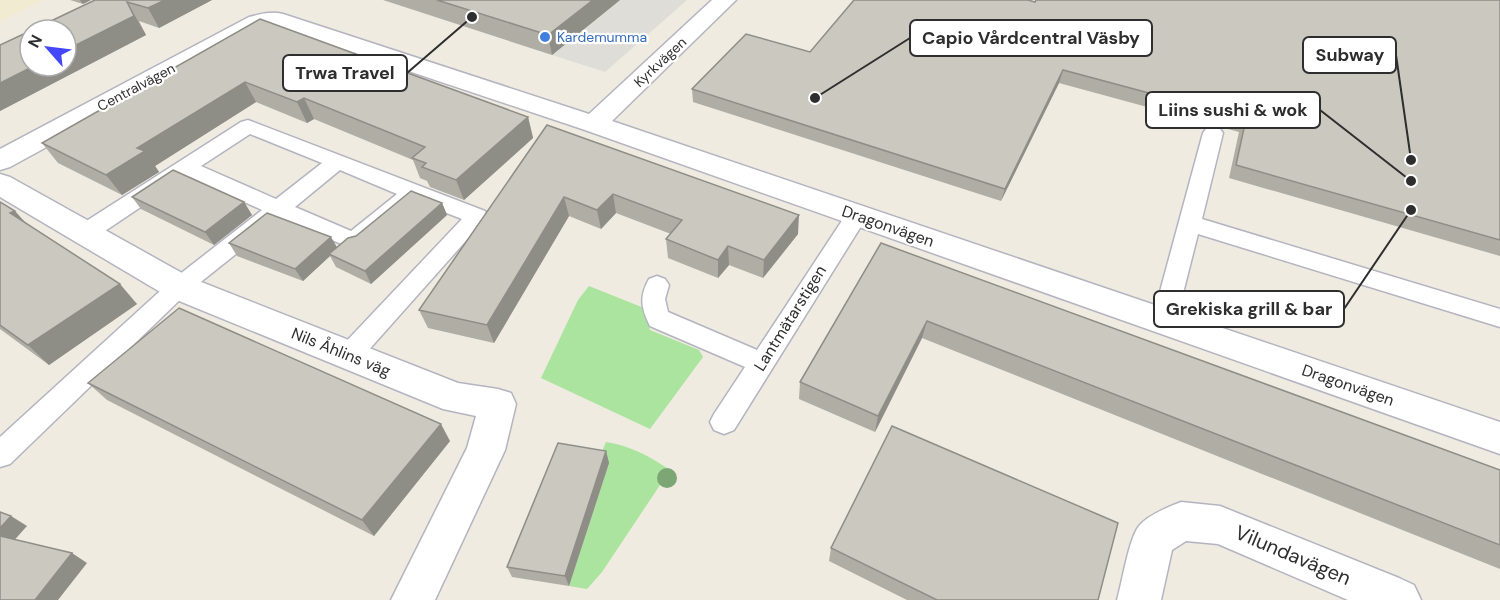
<svg xmlns="http://www.w3.org/2000/svg" width="1500" height="600" viewBox="0 0 1500 600" font-family="'DM Sans',sans-serif">
<style>
.education{fill:#f0ebd1}
.green{fill:#aae49e}
.plaza{fill:#dfddd7}
.lines{fill:none;stroke-linecap:round;stroke-linejoin:round}
.service-casing{stroke:#b4b4c1;stroke-width:3}
.minor-casing{stroke:#b4b4c1;stroke-width:3}
.service{fill:#fff;fill-rule:evenodd}
.minor{fill:#fff;fill-rule:evenodd}
.tree{fill:#7da675}
.wall{fill:#afada4}
.shaded-wall{fill:#8e8d86}
.building{fill:#cbc9bf;stroke:#8e8d86;stroke-width:1.5}
.shop-dot{fill:#3f7fe0;stroke:#fff;stroke-width:2}
.labels{text-anchor:middle;dominant-baseline:central;stroke-width:4.5;stroke-linejoin:round;paint-order:stroke}
.far-shop-label{font-size:14px;fill:#366cbe;stroke:#fff;text-anchor:start}
.far-street-label{font-size:14px;fill:#2e2e2e;stroke:#fff}
.street-label{font-size:16px;fill:#2e2e2e;stroke:#fff}
.near-street-label{font-size:20px;fill:#2e2e2e;stroke:#fff}
.leader{fill:none;stroke:#2e2e2e;stroke-width:2}
.callout-dot{fill:#2e2e2e;stroke:#fff;stroke-width:2}
.callout{fill:#fff;stroke:#2e2e2e;stroke-width:2}
.callout-label{font-size:18px;text-anchor:middle;font-weight:bold;fill:#2e2e2e}
</style>
<rect width="100%" height="100%" fill="#efebe1"/>
<!-- education -->
<path class="education" d="M0,0H44L0,22Z"/>
<!-- green -->
<g class="green">
<path d="M589,286L644,308L650,330L699,350L703,357L650,429L541,378L578,300Z"/>
<path d="M606,442C631,446 649,456 670,470L602,572L587,589L569,586L609,463L598,461Z"/>
</g>
<!-- plaza -->
<path class="plaza" d="M620,0H687L605,72L552,55Z"/>
<g class="lines">
<!-- service casing -->
<g class="service-casing">
<g id="service">
<path d="M248,120L485,211L488,216L358,362L349,365L340,362L336,355L340,348L462,219L416,201L361,247L353,249L281,218L187,293L10,464L0,467V437L171,281L262,210L187,176L93,239L85,241L77,239L74,233L77,227L241,122ZM250,134L322,163L276,199L201,166ZM340,170L397,194L351,231L295,207Z"/>
<path d="M1213,127L1220,129L1223,133L1202,219L1500,309V327L1198,234L1176,321L1173,328L1164,330L1155,328L1152,321L1203,133L1206,129Z"/>
<path d="M857,207L865,210L868,215L734,430L724,434L714,430L710,422L714,414L745,367L650,326C641,308 639,297 649,279L657,276L665,279L669,285L665,299L668,312L757,350L849,210Z"/>
</g>
</g>
<!-- minor casing -->
<g class="minor-casing">
<g id="minor">
<path d="M712,0H736L612,121L1500,422V454L585,130L274,26L264,28L10,167L0,170V149L249,17C260,14 272,11 283,14L589,114Z"/>
<path d="M0,174L10,177L191,278L458,383L498,389L511,393L516,404L505,450L435,600H391L467,448L476,416L443,409L167,296L0,197Z"/>
<path d="M1181,502L1220,506L1399,578L1414,585L1421,600H1348L1218,544L1186,541L1172,550L1161,600H1117C1122,583 1129,538 1139,526C1148,515 1168,507 1181,502Z"/>
</g>
</g>
<!-- service -->
<use href="#service" class="service"/>
<!-- minor -->
<use href="#minor" class="minor"/>
</g>
<!-- trees -->
<circle class="tree" cx="667" cy="478" r="10"/>
<!-- wall -->
<g class="wall">
<path d="M70,0H91L83,4Z"/>
<path d="M95,0H212L159,28L139,21L146,35L0,111V45Z"/>
<path d="M383,0H620L552,55Z"/>
<path d="M1500,0V256L1229,178L1239,132L1059,83L1001,201L693,102L692,89L810,52L1035,2Z"/>
<path d="M260,19L528,117L533,138L464,200L430,187L427,181L420,178L413,160L314,119L307,123L256,102L155,166L159,172L122,195L58,163L42,143Z"/>
<path d="M547,125L798,234L763,278L729,265L718,278L668,258L666,239L671,234L616,213L601,229L569,216L494,343L428,328L419,310Z"/>
<path d="M132,197L244,202L252,215L214,245L141,209Z"/>
<path d="M0,202L26,223L137,304L49,365L0,329Z"/>
<path d="M442,203L447,215L371,284L336,267L330,256L303,281L237,256L229,243L337,248Z"/>
<path d="M881,243L1500,470V569L922,338L875,432L799,399L800,382Z"/>
<path d="M88,383L450,441L374,536L107,400Z"/>
<path d="M606,451L609,463L569,586L512,577L507,567Z"/>
<path d="M831,548L1098,600H907L829,561Z"/>
</g>
<!-- shaded-wall -->
<g class="shaded-wall">
<path d="M80,0H91L83,4Z"/>
<path d="M165,0H212L159,28L148,8Z"/>
<path d="M593,0H620L552,55L548,35Z"/>
<path d="M127,2L146,35L0,111V83L34,66H66V50Z"/>
<path d="M1063,70L1059,83L1001,201L1005,189Z"/>
<path d="M245,82L256,102L155,166L159,172L122,195L106,175L137,148Z"/>
<path d="M304,98L314,119L307,123L297,102Z"/>
<path d="M528,117L533,138L464,200L456,180Z"/>
<path d="M613,194L616,213L601,229L597,210Z"/>
<path d="M564,197L569,216L494,343L487,325Z"/>
<path d="M244,202L252,215L214,245L205,232Z"/>
<path d="M442,203L447,215L371,284L365,271Z"/>
<path d="M15,211L33,231L10,213Z"/>
<path d="M799,215L798,234L763,278L764,260Z"/>
<path d="M331,237L338,249L329,254L330,256L303,281L295,269Z"/>
<path d="M728,246L729,265L718,278V260Z"/>
<path d="M120,284L137,304L49,365L28,345Z"/>
<path d="M927,321L922,338L875,432L878,416Z"/>
<path d="M441,424L450,441L374,536L362,520Z"/>
<path d="M606,451L609,463L569,586L565,576Z"/>
<path d="M11,516L27,526L10,545L0,539V528Z"/>
<path d="M72,553L87,563L58,600H35Z"/>
</g>
<!-- building -->
<g class="building">
<path d="M95,0H165L148,8L127,2L134,16L66,50V30H32Z"/>
<path d="M437,0H593L548,35Z"/>
<path d="M854,0H1028L1035,2L1036,0H1500V240L1236,165L1246,119L1063,70L1005,189L692,89L746,34L810,52Z"/>
<path d="M260,19L528,117L456,180L422,167L426,163L412,158L425,147L304,98L297,102L245,82L137,148L145,151L106,175L42,143Z"/>
<path d="M30,31V66H34L0,83V45Z"/>
<path d="M547,125L799,215L764,260L728,246L718,260L666,239L682,220L613,194L597,210L564,197L487,325L419,310Z"/>
<path d="M173,170L244,202L205,232L132,197Z"/>
<path d="M411,191L442,203L365,271L329,254L348,238L356,236Z"/>
<path d="M0,202L15,211L10,213L120,284L28,345L0,325Z"/>
<path d="M267,213L331,237L295,269L229,243Z"/>
<path d="M881,243L1500,470V545L927,321L878,416L800,382Z"/>
<path d="M179,308L441,424L362,520L88,383Z"/>
<path d="M892,426L1118,523L1098,600H937L831,548Z"/>
<path d="M558,443L606,451L565,576L507,567Z"/>
<path d="M0,512L11,516L0,528Z"/>
<path d="M0,536L72,553L35,600H0Z"/>
</g>
<!-- markers -->
<circle class="shop-dot" cx="545" cy="37" r="6"/>
<g class="labels">
<!-- far-shop labels -->
<g class="far-shop-label">
<text x="557" y="37">Kardemumma</text>
</g>
<!-- far-street labels -->
<g class="far-street-label">
<text transform="translate(660 62) rotate(-43)">Kyrkvägen</text>
<text transform="translate(136 87) rotate(-28)">Centralvägen</text>
</g>
<!-- street labels -->
<g class="street-label">
<text transform="translate(888 226) rotate(19)">Dragonvägen</text>
<text transform="translate(790 318) rotate(-58)">Lantmätarstigen</text>
<text transform="translate(341 352) rotate(22)">Nils Åhlins väg</text>
<text transform="translate(1348 385) rotate(19)">Dragonvägen</text>
</g>
<!-- near-street labels -->
<g class="near-street-label">
<text transform="translate(1293 555) rotate(23)">Vilundavägen</text>
</g>
</g>
<!-- callouts -->
<path class="leader" d="M815 98L910 38M1411 160L1396 55M472 17L407 73M1411 181L1320 110M1411 210L1344 309"/>
<g class="callout-dot">
<circle cx="815" cy="98" r="6"/>
<circle cx="1411" cy="160" r="6"/>
<circle cx="472" cy="17" r="6"/>
<circle cx="1411" cy="181" r="6"/>
<circle cx="1411" cy="210" r="6"/>
</g>
<g class="callout">
<rect x="910" y="20" width="242" height="36" rx="6"/>
<rect x="1303" y="37" width="93" height="36" rx="6"/>
<rect x="283" y="55" width="124" height="36" rx="6"/>
<rect x="1146" y="92" width="174" height="36" rx="6"/>
<rect x="1154" y="291" width="190" height="36" rx="6"/>
</g>
<g class="callout-label">
<text x="1031" y="44">Capio Vårdcentral Väsby</text>
<text x="1350" y="61">Subway</text>
<text x="345" y="79">Trwa Travel</text>
<text x="1233" y="116">Liins sushi &amp; wok</text>
<text x="1249" y="315">Grekiska grill &amp; bar</text>
</g>
<!-- north arrow -->
<g transform="translate(48 48) rotate(298)"><circle r="28" fill="#ffffff" stroke="#ababab" stroke-width="1.5"/>
<path d="M0-4.5L10 22L0 15L-10 22Z" fill="#4346f9"/>
<text y="-9" font-size="16" font-weight="bold" text-anchor="middle" fill="#2e2e2e">N</text>
</g>
</svg>
